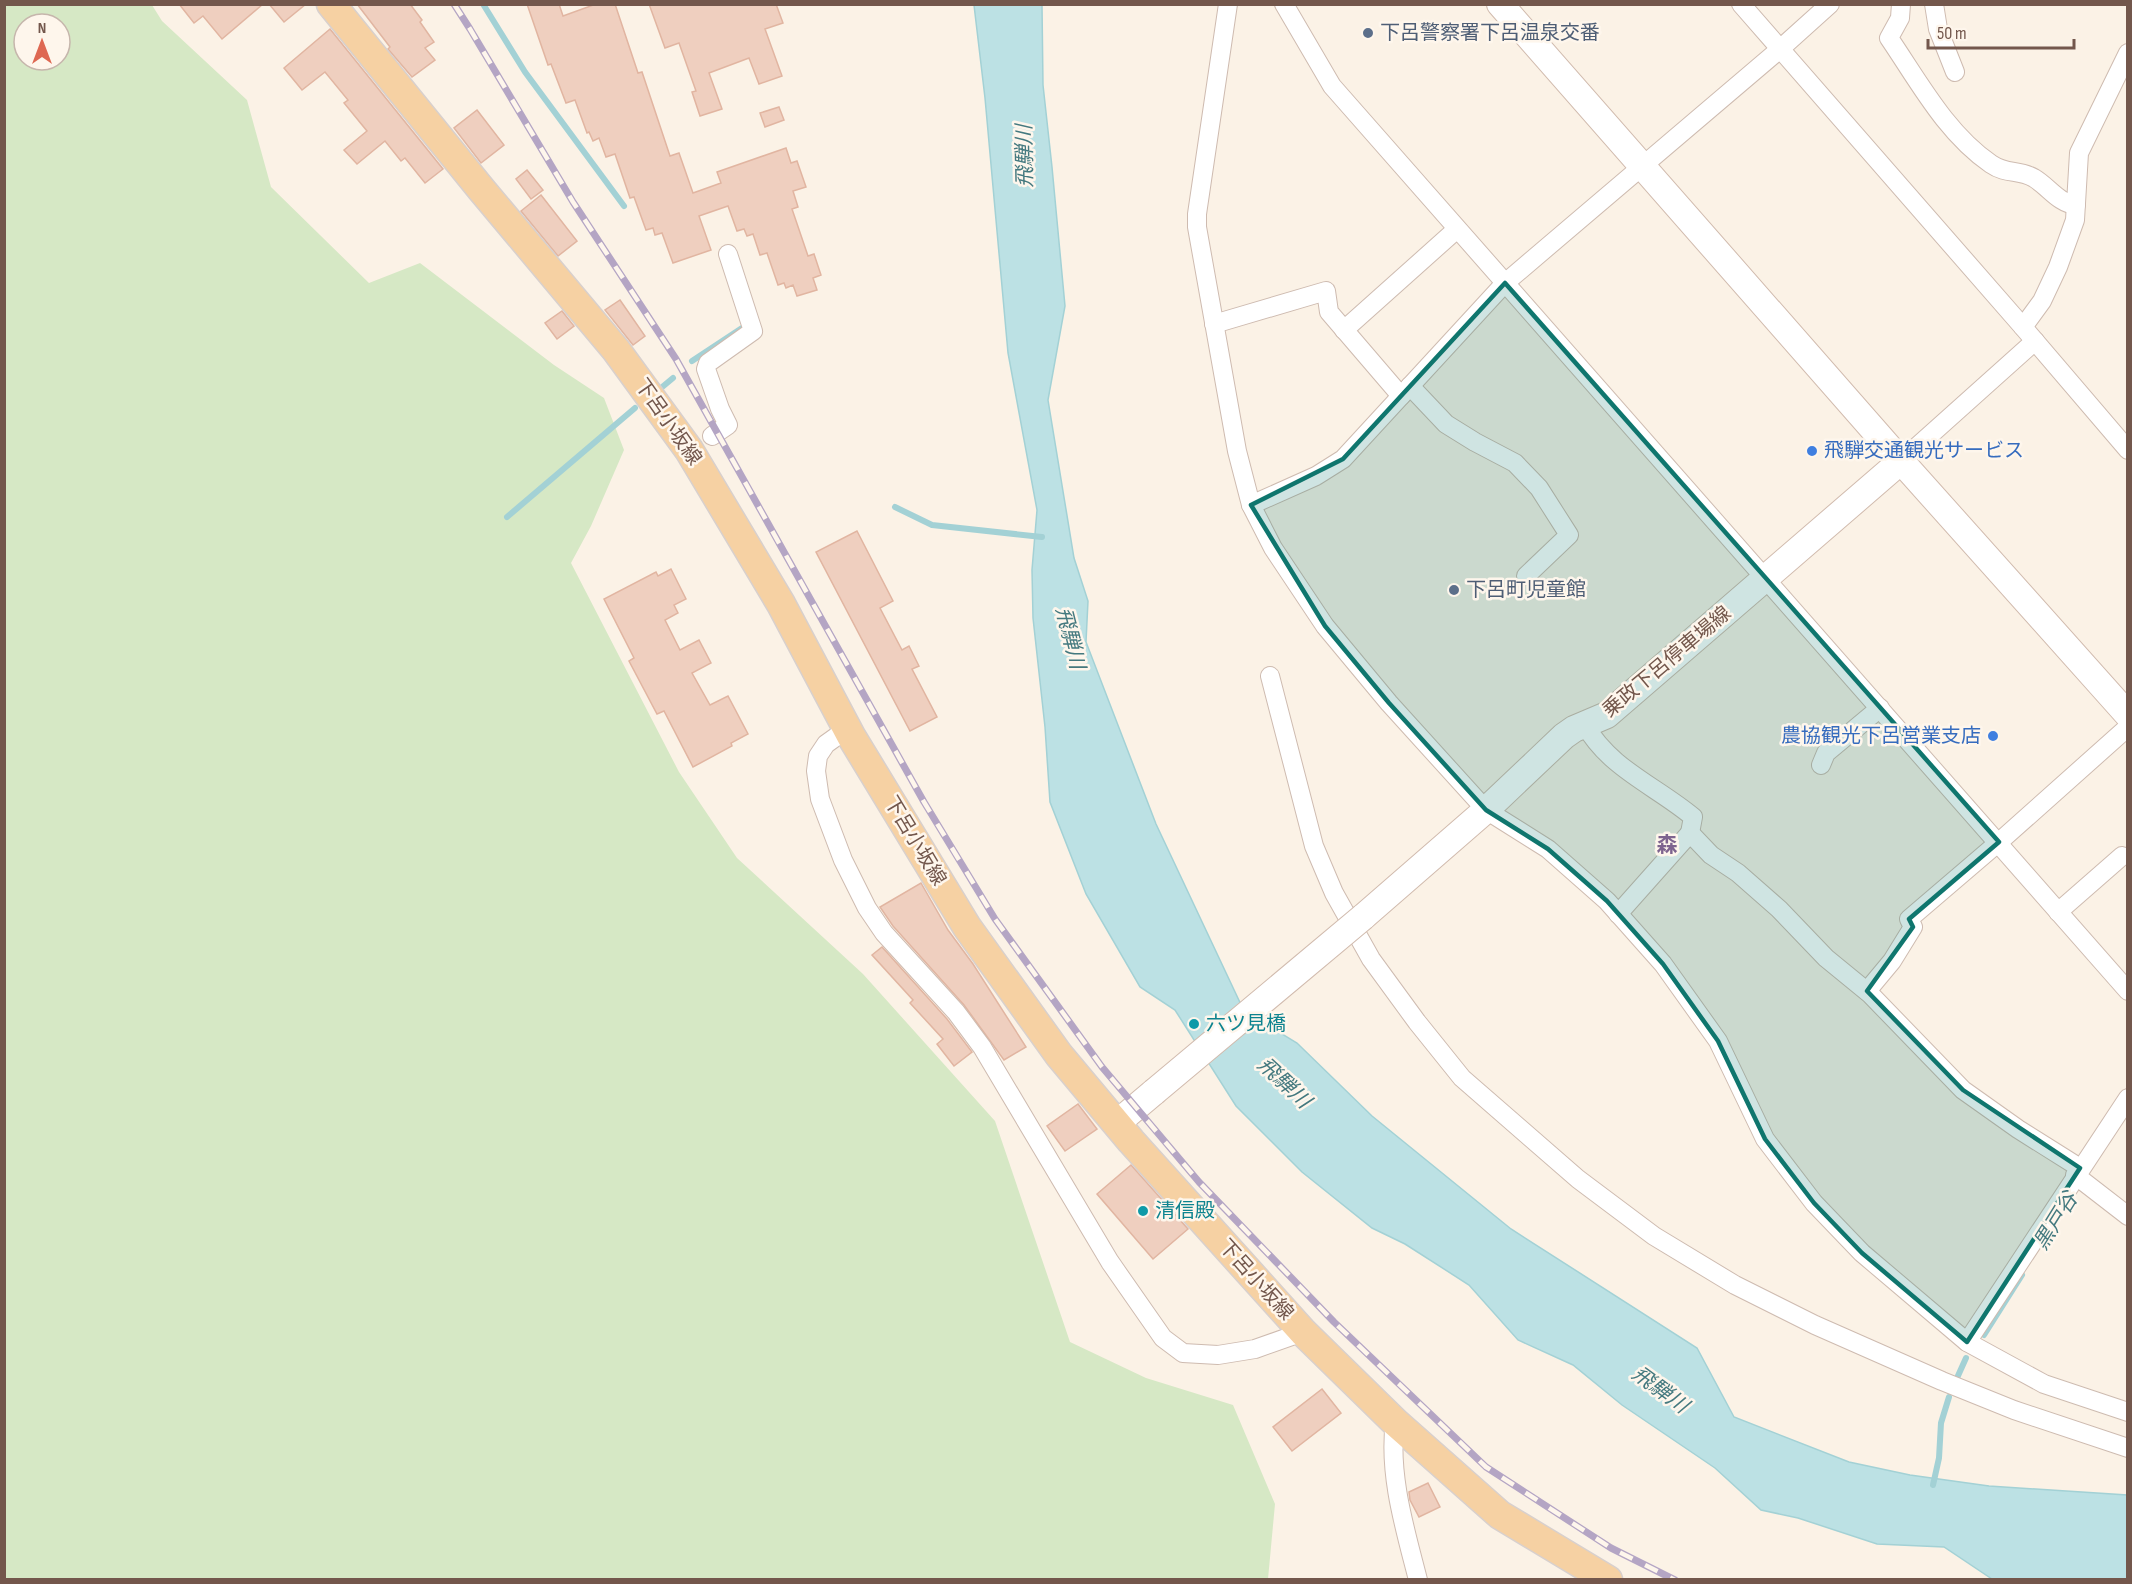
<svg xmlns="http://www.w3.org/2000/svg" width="2132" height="1584" viewBox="0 0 2132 1584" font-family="'Sofia Sans Condensed','Noto Sans JP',sans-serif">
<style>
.green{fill:#d6e8c5;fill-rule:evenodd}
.water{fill:#bce1e4;stroke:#a3d1d5;stroke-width:1.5}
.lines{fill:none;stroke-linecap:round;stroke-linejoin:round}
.stream{stroke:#a3d1d5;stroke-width:6}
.building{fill:#efcfbf;stroke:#e1b5a1;stroke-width:1.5}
.street-casing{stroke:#cebbb0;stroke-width:20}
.secondary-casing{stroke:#d1bbae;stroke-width:28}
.primary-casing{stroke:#d8d0cd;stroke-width:31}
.street{stroke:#fff;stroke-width:18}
.secondary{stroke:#fff;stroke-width:26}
.primary{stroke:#f6d1a3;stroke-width:28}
.rail-casing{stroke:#b4a5c4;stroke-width:7}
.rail{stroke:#fef6ec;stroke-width:4.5;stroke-dasharray:14;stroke-linecap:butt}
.secondary-bridge-casing{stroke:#d1bbae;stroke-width:28;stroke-linecap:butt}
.secondary-bridge{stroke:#fff;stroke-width:26}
.marked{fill:#0f766e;fill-opacity:0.2;stroke:#0f766e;stroke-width:4.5;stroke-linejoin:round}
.service-dot{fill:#5c6f8a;stroke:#fef6ec;stroke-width:2}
.shop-dot{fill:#3f7fe0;stroke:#fef6ec;stroke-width:2}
.culture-dot{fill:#0f9aa8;stroke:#fef6ec;stroke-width:2}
.labels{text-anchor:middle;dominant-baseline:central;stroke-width:5;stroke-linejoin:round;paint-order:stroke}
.service-label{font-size:20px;fill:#4e5e75;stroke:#fef6ec;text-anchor:start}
.street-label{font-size:20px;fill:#73574c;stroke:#fef6ec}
.shop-label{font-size:20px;fill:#366cbe;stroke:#fef6ec;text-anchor:start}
.culture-label{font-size:20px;fill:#0d838f;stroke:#fef6ec;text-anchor:start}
.water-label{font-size:21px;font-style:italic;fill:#44797f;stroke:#fef6ec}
.neighbourhood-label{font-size:21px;font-weight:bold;fill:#7e648f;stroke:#fef6ec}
</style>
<rect width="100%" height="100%" fill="#fbf2e6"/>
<!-- green -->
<path class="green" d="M5,4L152,5L162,21L247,100L271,187L369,283L420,263L554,365L604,398L624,450L591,526L571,563L679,772L737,858L863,974L995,1121L1070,1342L1146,1378L1233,1405L1275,1504L1268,1579H5ZM24,24H60V60H24Z"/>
<!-- water -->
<path class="water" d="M974,5H1042L1043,85L1052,167L1065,306L1048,400L1074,558L1088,601L1086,642L1156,824L1244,1011L1297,1043L1372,1116L1511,1229L1697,1348L1734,1417L1849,1462L1910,1475L1989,1486L2127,1495V1579H1992L1944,1547L1877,1544L1798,1518L1761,1510L1715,1468L1622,1405L1573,1365L1518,1340L1469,1285L1405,1244L1372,1228L1302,1172L1236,1106L1175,1010L1140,987L1086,894L1050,802L1045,727L1033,618L1032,570L1037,510L1008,353L985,98Z"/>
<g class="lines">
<!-- stream -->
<g class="stream">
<path d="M483,4L525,72L624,206"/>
<path d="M692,361L742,328"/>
<path d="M661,388L673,378"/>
<path d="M895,507L932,525L1042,537"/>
<path d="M507,517L635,408"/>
<path d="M1984,1335L2022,1275"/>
<path d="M1957,1378L1966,1358"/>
<path d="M1933,1485L1939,1458L1941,1423L1949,1397"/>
</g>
</g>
<!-- building -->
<g class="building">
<path d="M179,4H263L222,39L203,16L194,23Z"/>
<path d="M269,4H306L284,22Z"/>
<path d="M357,4H410L422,20L420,22L434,42L425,48L435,60L412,77L388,49L390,47Z"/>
<path d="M527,4H559L563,16L596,4H615L638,73L642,72L670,156L679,153L693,193L721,183L717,172L786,148L791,163L797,161L806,187L793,191L798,207L792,209L808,256L814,254L821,275L813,278L817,290L797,296L793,285L786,288L784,283L778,285L767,253L760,255L753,234L747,236L744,229L737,231L728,206L699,216L711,250L673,263L662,233L655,235L653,228L646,230L634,197L630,198L615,154L606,157L599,138L593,141L589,132L587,133L575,100L566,103L551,64L548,65Z"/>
<path d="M649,4H776L783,23L765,29L782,76L759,84L749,58L709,73L722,109L700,116L692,92L696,91L679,43L665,48Z"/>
<path d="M330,29L443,169L425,183L405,158L401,161L385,141L357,164L344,150L367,131L344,103L348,100L325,72L302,90L284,68Z"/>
<path d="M779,107L784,120L765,127L760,113Z"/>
<path d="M477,110L504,145L481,163L454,128Z"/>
<path d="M527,170L543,190L531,199L516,179Z"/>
<path d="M541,195L577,241L558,256L521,211Z"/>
<path d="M620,300L645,336L633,345L605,310Z"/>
<path d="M562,311L574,326L557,339L545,323Z"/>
<path d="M857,531L893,601L880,608L902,650L909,646L919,666L912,669L937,717L910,731L816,552Z"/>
<path d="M671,569L686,599L674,605L678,613L665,620L680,650L699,640L711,663L692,673L710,705L728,696L748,734L731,743L732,746L693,767L664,711L657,714L629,661L634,658L604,599L656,572L658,576Z"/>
<path d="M921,883L948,930L973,964L1026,1047L1004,1060L964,1005L893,926L880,907Z"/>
<path d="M882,947L947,1019L972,1052L954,1066L937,1044L943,1039L910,1003L913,1000L872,955Z"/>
<path d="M1078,1104L1097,1129L1065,1151L1047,1126Z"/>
<path d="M1131,1165L1188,1229L1153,1259L1097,1194Z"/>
<path d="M1322,1389L1341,1413L1292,1451L1273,1427Z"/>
<path d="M1428,1483L1440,1507L1419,1517L1410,1500L1409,1492Z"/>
</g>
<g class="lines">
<!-- street casing -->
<g class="street-casing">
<g id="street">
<path d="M1228,4L1197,214V227L1237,451L1251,505L1273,548L1325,626L1389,703L1486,810L1548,849L1607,901L1663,964L1718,1041L1765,1139L1814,1203L1862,1253L1967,1342L2044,1384L2128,1412"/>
<path d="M1284,4L1332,86L2128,991"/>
<path d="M1741,4L2023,327L2128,450"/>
<path d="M1901,4L1900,18L1889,38C1919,82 1946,133 1991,164C2007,175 2018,169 2034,178C2049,187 2058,203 2076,205"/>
<path d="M1934,4L1938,29L1955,72"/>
<path d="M1214,324L1326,291L1329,312L1401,396"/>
<path d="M2023,327L2042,301L2058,267L2075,220L2079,153L2128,53"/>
<path d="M1344,330L1457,229"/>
<path d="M1410,386L1446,424L1475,442L1515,463L1539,488L1569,535L1526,576"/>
<path d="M712,436L728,425L720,409L706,369L708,363L753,331L728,254"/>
<path d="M1901,461L2035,341"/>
<path d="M1251,505L1316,476L1343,459L1505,283L1780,49L1830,4"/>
<path d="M1270,676L1314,846L1334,893L1371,959L1417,1022L1462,1078L1578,1179L1654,1236L1735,1285L1815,1325L1942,1381L2014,1410L2128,1448"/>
<path d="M1585,725C1610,769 1656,786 1693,817L1690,833"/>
<path d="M847,729L826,744L818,756L816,771L820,799L843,860L867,908L884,933L956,1012L982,1047L1110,1262L1163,1338L1183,1353L1218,1355L1255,1349L1303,1332"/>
<path d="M1821,765L1826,753L1880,708"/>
<path d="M2058,912L2122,856"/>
<path d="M1618,914L1690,833L1711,855L1738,873L1779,909L1826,958L1870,994L1963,1090L2018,1129L2080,1168"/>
<path d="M1867,991L1892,961L1913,927L1909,919L1999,842L2128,727"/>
<path d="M2075,1175L2128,1216"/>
<path d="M1967,1342L2128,1098"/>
<path d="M1395,1422C1388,1474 1405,1529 1418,1580"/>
</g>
</g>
<!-- secondary casing -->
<g class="secondary-casing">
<g id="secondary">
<path d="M1500,4L1901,461L2128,715"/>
<path d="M1363,917L1486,810L1564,736L1574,729L1607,715L1901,461"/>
<path d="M1116,1124L1154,1092"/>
</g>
</g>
<!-- primary casing -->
<g class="primary-casing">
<path id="primary" d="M331,4L481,189L616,350L689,450L781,604L851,736L967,927L1059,1055L1131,1141L1303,1332L1395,1422L1500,1515L1608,1580"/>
</g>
<!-- street -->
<use href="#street" class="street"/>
<!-- secondary -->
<use href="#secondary" class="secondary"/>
<!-- primary -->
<use href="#primary" class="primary"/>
<!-- rail casing -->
<g class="rail-casing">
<path id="rail" d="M454,4L470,29L573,202L676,359L924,802L995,919L1102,1067L1199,1182L1334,1322L1486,1467L1611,1548L1675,1580"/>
</g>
<!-- rail -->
<use href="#rail" class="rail"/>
<!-- secondary-bridge casing -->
<g class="secondary-bridge-casing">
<path id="secondary-bridge" d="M1154,1092L1363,917"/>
</g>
<!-- secondary-bridge -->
<use href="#secondary-bridge" class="secondary-bridge"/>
</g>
<!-- marked area -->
<path class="marked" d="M1505,283L1999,842L1909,919L1913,927L1867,991L1963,1090L2080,1168L1967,1342L1862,1253L1814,1203L1765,1139L1718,1041L1663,964L1607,901L1548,849L1486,810L1389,703L1325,626L1251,505L1343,459Z"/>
<!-- markers -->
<g class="service-dot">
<circle cx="1368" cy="33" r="6"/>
<circle cx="1454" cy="590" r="6"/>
</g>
<g class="shop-dot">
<circle cx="1812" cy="451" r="6"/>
<circle cx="1993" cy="736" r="6"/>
</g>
<g class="culture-dot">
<circle cx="1194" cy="1024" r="6"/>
<circle cx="1143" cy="1211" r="6"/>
</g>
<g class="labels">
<!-- service labels -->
<g class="service-label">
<text x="1380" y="33">下呂警察署下呂温泉交番</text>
<text x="1466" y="590">下呂町児童館</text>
</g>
<!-- street labels -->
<g class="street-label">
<text transform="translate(668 422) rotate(55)">下呂小坂線</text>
<text transform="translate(1667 662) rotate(-40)">乗政下呂停車場線</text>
<text transform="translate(915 841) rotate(59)">下呂小坂線</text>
<text transform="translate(1256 1280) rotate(48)">下呂小坂線</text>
</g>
<!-- shop labels -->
<g class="shop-label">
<text x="1824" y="451">飛騨交通観光サービス</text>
<text x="1981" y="736" text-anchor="end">農協観光下呂営業支店</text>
</g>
<!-- culture labels -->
<g class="culture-label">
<text x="1206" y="1024">六ツ見橋</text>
<text x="1155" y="1211">清信殿</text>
</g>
<!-- water labels -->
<g class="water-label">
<text transform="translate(1025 156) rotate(-91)">飛騨川</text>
<text transform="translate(1070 638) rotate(76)">飛騨川</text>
<text transform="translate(1284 1083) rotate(43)">飛騨川</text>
<text transform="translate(2056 1221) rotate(-58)">黒戸谷</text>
<text transform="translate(1660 1390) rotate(36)">飛騨川</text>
</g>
<!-- neighbourhood labels -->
<g class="neighbourhood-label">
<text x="1667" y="845">森</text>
</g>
</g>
<!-- border -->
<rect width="2132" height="1584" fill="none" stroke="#73574c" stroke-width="12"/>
<!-- north arrow -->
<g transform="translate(42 42)"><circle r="28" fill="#fef6ec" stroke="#c6b6ac" stroke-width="1.5"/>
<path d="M0-4.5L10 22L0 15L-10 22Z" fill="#de6852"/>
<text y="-9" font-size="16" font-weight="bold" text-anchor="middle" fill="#73574c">N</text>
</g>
<!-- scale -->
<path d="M1928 39v9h146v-9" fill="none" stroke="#73574c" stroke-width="3"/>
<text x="1937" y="39" font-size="18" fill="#73574c" stroke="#fef6ec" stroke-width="4.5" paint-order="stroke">50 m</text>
</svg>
